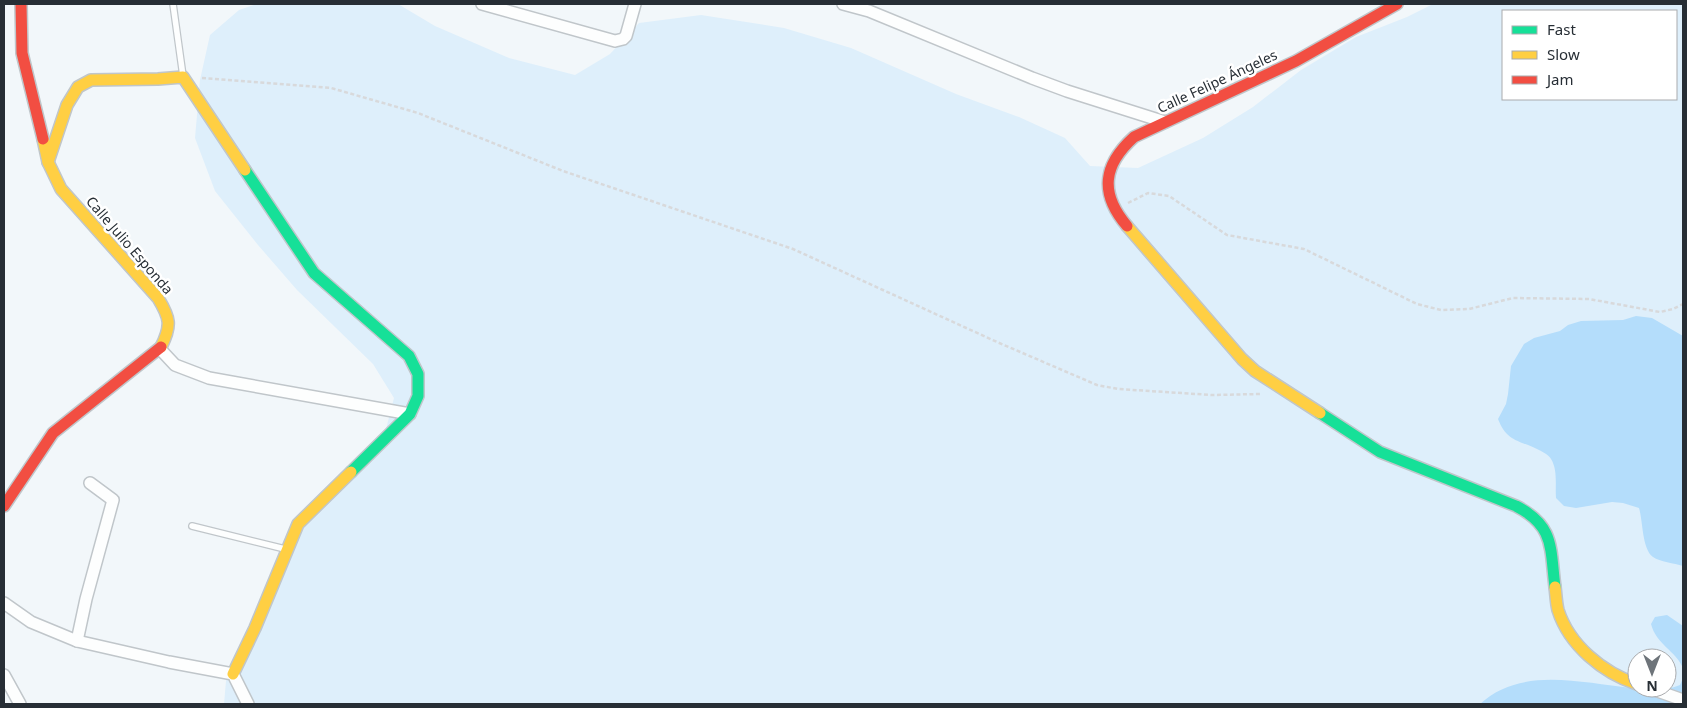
<svg xmlns="http://www.w3.org/2000/svg" width="1687" height="708" viewBox="0 0 1687 708" font-family="'Noto Sans',sans-serif">
<style>
.green{fill:#deeffb;fill-rule:evenodd}
.forest{fill:#b4ddfb}
.lines{fill:none;stroke-linecap:round;stroke-linejoin:round}
.lane-casing{stroke:#c0c6ca;stroke-width:8}
.street-casing{stroke:#c0c6ca;stroke-width:14}
.fast-casing{stroke:#c0c6ca;stroke-width:14}
.slow-casing{stroke:#c0c6ca;stroke-width:14}
.jam-casing{stroke:#c0c6ca;stroke-width:14}
.path{stroke:#d8d9db;stroke-width:2.5;stroke-dasharray:4 2.5;stroke-linecap:butt}
.lane{stroke:#fdfefe;stroke-width:5.5}
.street{stroke:#fdfefe;stroke-width:11}
.fast{stroke:#16e098;stroke-width:11}
.slow{stroke:#ffcf43;stroke-width:11}
.jam{stroke:#f24e42;stroke-width:11}
.labels{text-anchor:middle;dominant-baseline:central;stroke-width:5;stroke-linejoin:round;paint-order:stroke}
.street-label{font-size:14px;fill:#272e35;stroke:#fff}
</style>
<rect width="100%" height="100%" fill="#f2f7fa"/>
<!-- green -->
<path class="green" d="M257,4H398L435,26L509,58L575,75L610,54L639,23L701,15L784,28L851,48L956,94L1019,117L1065,138L1090,166L1138,168L1203,138L1253,107L1301,70L1356,37L1407,17L1433,4H1683V704H224L226,681L246,638L284,546L386,429L394,398L373,364L297,290L258,245L215,191L195,138L200,80L210,35L239,10ZM1503,11H1676V99H1503ZM1637,658H1667V688H1637Z"/>
<!-- forest -->
<g class="forest">
<path d="M1636,316L1652,318L1683,336V566C1674,563 1660,562 1653,557C1642,549 1643,521 1639,508L1623,503L1612,502L1576,508L1564,506L1556,498C1555,486 1558,470 1551,459C1549,455 1543,452 1539,450C1519,440 1507,442 1498,419L1506,404L1508,394L1511,366L1524,344L1534,338L1560,331L1568,325L1581,321L1623,320Z"/>
<path d="M1667,615L1683,626V668C1676,651 1656,644 1651,624L1655,617Z"/>
<path d="M1683,678V704H1480C1521,666 1581,683 1631,688C1648,690 1664,692 1680,685Z"/>
</g>
<g class="lines">
<!-- lane casing -->
<g class="lane-casing">
<g id="lane">
<path d="M173,4L183,76"/>
<path d="M192,526L285,549"/>
</g>
</g>
<!-- street casing -->
<g class="street-casing">
<g id="street">
<path d="M482,4L615,41L623,39L626,36L635,4"/>
<path d="M843,4L869,11L1032,78L1067,91L1165,122"/>
<path d="M160,349L175,365L209,378L410,414"/>
<path d="M4,603L31,622L77,641L169,662L233,674L248,704"/>
<path d="M77,641L86,599L113,500L90,483"/>
<path d="M4,675L20,704"/>
<path d="M1649,688L1683,700"/>
</g>
</g>
<!-- fast casing -->
<g class="fast-casing">
<g id="fast">
<path d="M245,170L314,273L409,356L418,374V396L410,414L351,472"/>
<path d="M1320,413L1380,452L1516,506C1555,526 1550,548 1555,587"/>
</g>
</g>
<!-- slow casing -->
<g class="slow-casing">
<g id="slow">
<path d="M43,139L48,162L61,189L158,298C170,318 172,325 161,347"/>
<path d="M48,162L67,105L78,87L91,80L158,79L183,77L245,170"/>
<path d="M1127,226L1242,359L1255,371L1320,413"/>
<path d="M1555,587C1556,594 1556,602 1558,610C1569,645 1603,673 1637,684"/>
<path d="M233,674L255,628L298,524L351,472"/>
</g>
</g>
<!-- jam casing -->
<g class="jam-casing">
<g id="jam">
<path d="M21,4L22,53L43,139"/>
<path d="M1127,226C1099,193 1103,165 1134,137L1296,61L1397,4"/>
<path d="M4,506L53,433L161,347"/>
</g>
</g>
<!-- path -->
<g class="path">
<path d="M202,78L331,88L418,113L563,171L793,249L997,342L1097,385L1118,389L1212,395L1261,394"/>
<path d="M1128,203L1148,193L1169,196L1227,235L1304,249L1417,304L1441,310L1469,309L1513,298L1589,299L1660,312L1673,309L1683,304"/>
</g>
<!-- lane -->
<use href="#lane" class="lane"/>
<!-- street -->
<use href="#street" class="street"/>
<!-- fast -->
<use href="#fast" class="fast"/>
<!-- slow -->
<use href="#slow" class="slow"/>
<!-- jam -->
<use href="#jam" class="jam"/>
</g>
<g class="labels">
<!-- street labels -->
<g class="street-label">
<text transform="translate(1217 81) rotate(-25)">Calle Felipe Ángeles</text>
<text transform="translate(130 245) rotate(49)">Calle Julio Esponda</text>
</g>
</g>
<!-- border -->
<rect width="1687" height="708" fill="none" stroke="#272e35" stroke-width="10"/>
<!-- legend -->
<rect x="1502" y="10" width="175" height="90" fill="#ffffff" stroke="#a9abae"/>
<rect x="1512" y="26" width="25" height="8" fill="#16e098" stroke="#a9abae"/>
<text x="1547" y="35" font-size="15" fill="#272e35">Fast</text>
<rect x="1512" y="51" width="25" height="8" fill="#ffcf43" stroke="#a9abae"/>
<text x="1547" y="60" font-size="15" fill="#272e35">Slow</text>
<rect x="1512" y="76" width="25" height="8" fill="#f24e42" stroke="#a9abae"/>
<text x="1547" y="85" font-size="15" fill="#272e35">Jam</text>
<!-- north arrow -->
<g transform="translate(1652 673) rotate(180)"><circle r="24" fill="#ffffff" stroke="#a9abae"/>
<path d="M0-4L9 19L0 12L-9 19Z" fill="#6e747a"/>
<text y="-8" font-size="14" font-weight="bold" text-anchor="middle" fill="#272e35">N</text>
</g>
</svg>
